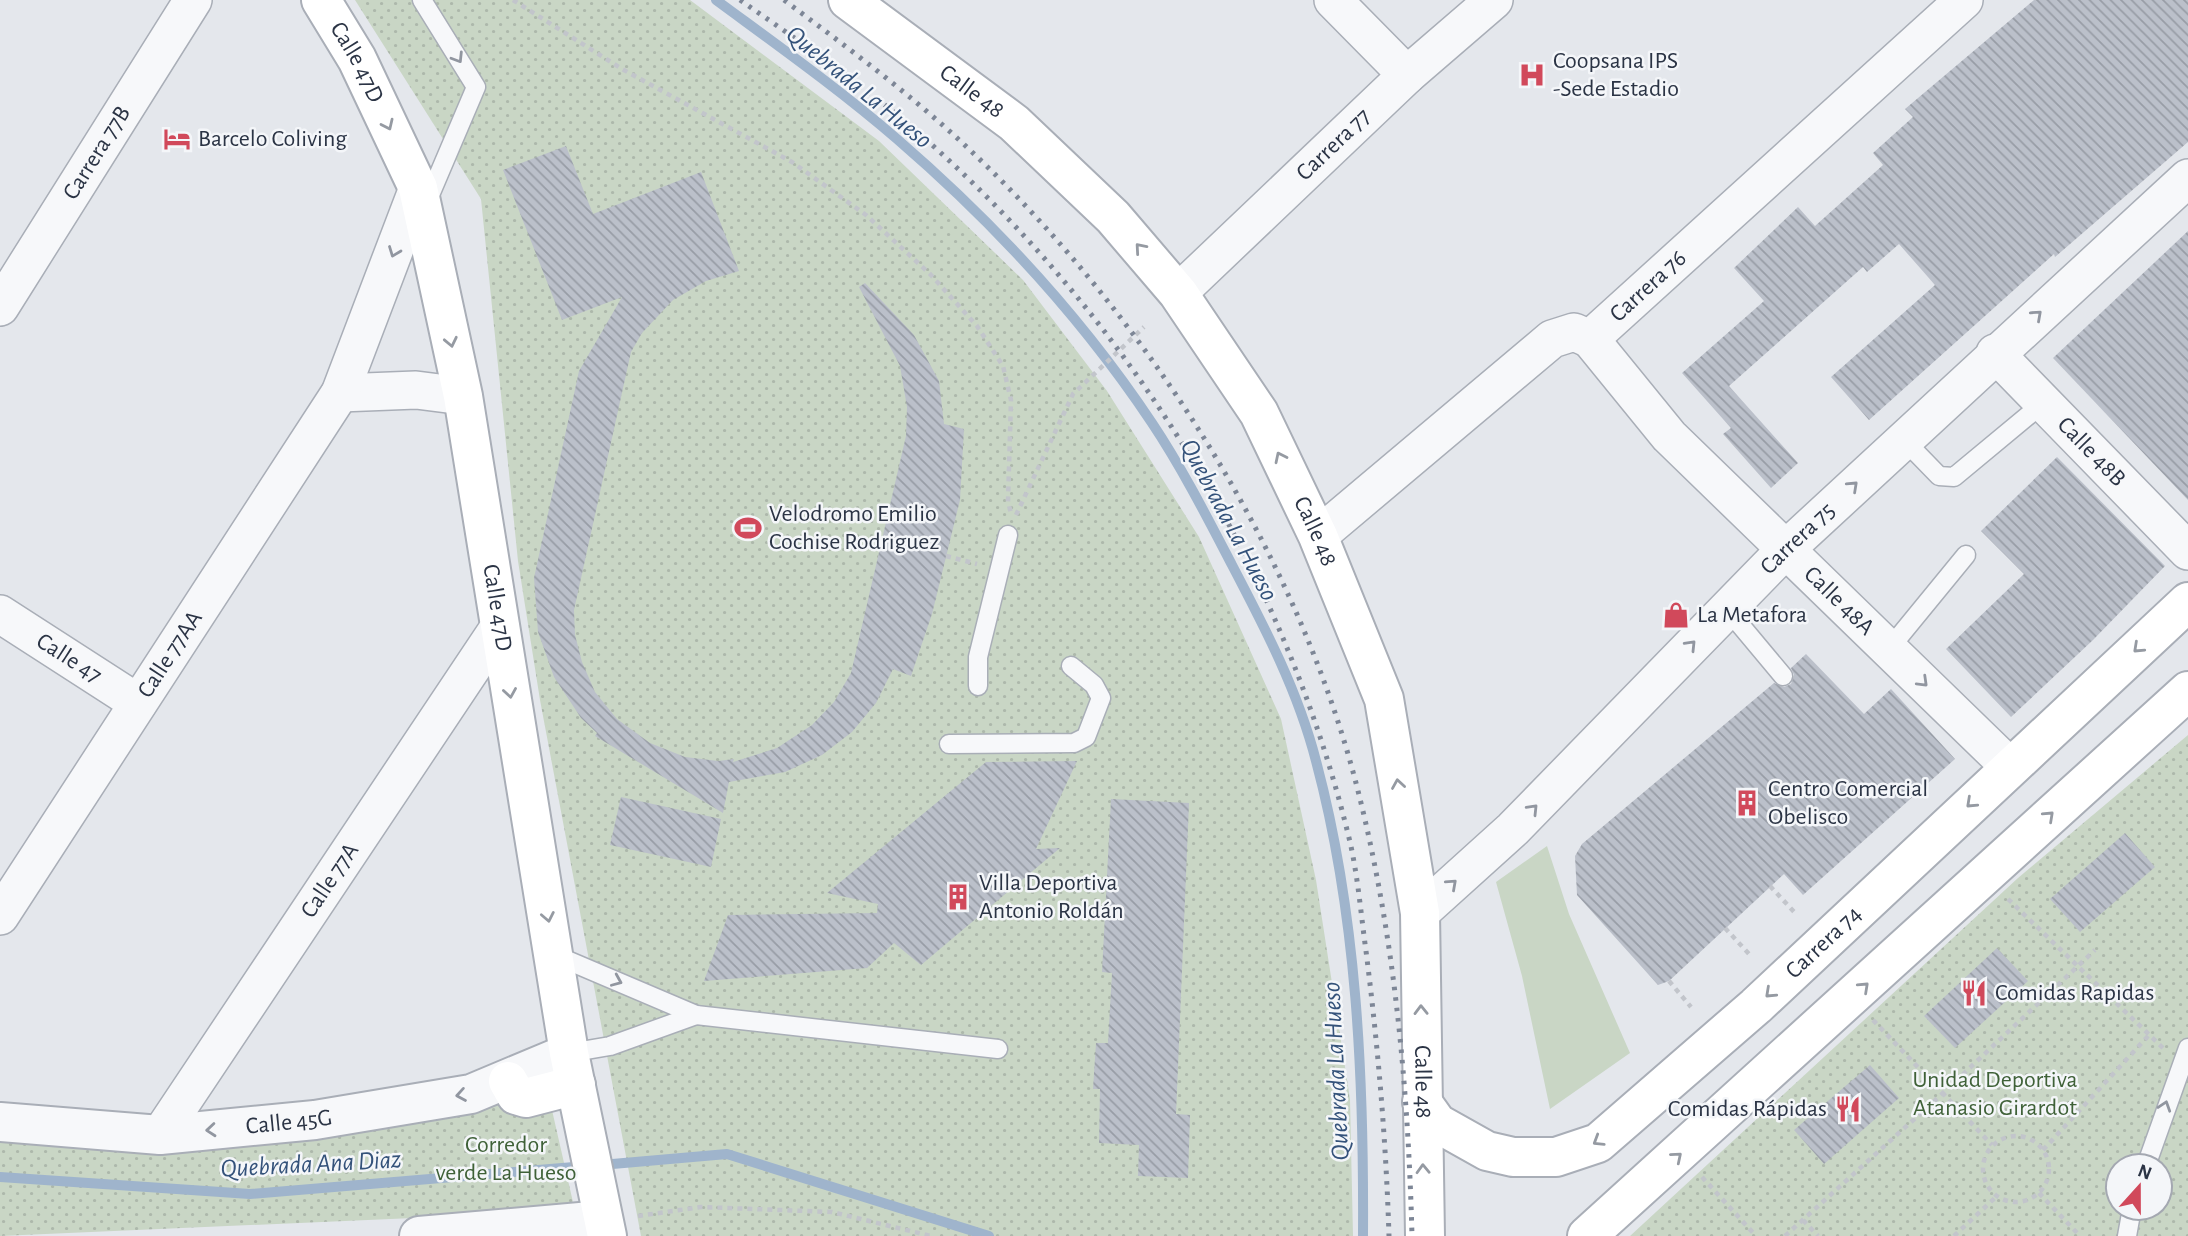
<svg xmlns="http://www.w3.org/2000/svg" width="2188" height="1236" viewBox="0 0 2188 1236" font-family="'Alegreya Sans',sans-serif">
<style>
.grass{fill:#c9d6c5}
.park{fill:url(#park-dots);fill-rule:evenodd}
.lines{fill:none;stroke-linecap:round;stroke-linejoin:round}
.stream{stroke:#9fb4cc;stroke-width:10}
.building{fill:url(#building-back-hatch)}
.service-casing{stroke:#a9aeb7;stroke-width:21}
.minor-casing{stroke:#a9aeb7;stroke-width:40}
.tertiary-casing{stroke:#a9aeb7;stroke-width:42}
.secondary-casing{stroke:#a9aeb7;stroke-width:42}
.path{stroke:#c2c5cb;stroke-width:4.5;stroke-dasharray:5 5;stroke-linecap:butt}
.service{stroke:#f7f8fa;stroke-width:18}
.minor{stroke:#f7f8fa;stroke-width:37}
.tertiary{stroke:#f7f8fa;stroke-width:38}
.secondary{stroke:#fff;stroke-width:38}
.rail{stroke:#7d8696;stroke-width:5;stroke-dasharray:3.5 7;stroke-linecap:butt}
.oneway{stroke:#9196a0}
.oneway2{stroke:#959aa2}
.labels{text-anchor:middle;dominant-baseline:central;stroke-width:5;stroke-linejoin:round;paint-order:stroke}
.poi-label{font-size:24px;fill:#2b3445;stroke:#f4f6f9;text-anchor:start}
.street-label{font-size:24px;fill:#2b3445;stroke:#f4f6f9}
.park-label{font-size:24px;fill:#3f6138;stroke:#f4f6f9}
.water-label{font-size:26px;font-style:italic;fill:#34527a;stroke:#f4f6f9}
</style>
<defs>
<pattern id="park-dots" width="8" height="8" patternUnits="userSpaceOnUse" patternTransform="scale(1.75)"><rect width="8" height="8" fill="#c9d6c5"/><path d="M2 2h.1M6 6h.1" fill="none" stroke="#adb8ab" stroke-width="1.8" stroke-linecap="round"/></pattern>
<pattern id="building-back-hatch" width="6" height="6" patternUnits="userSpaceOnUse" patternTransform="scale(1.75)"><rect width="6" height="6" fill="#bbc0ca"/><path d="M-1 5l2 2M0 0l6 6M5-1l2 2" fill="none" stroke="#989da6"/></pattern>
</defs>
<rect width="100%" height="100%" fill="#e4e7ec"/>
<!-- grass -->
<path class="grass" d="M1547,846L1569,914L1630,1053L1550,1109L1522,976L1496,882Z"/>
<!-- park -->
<g class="park">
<path d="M355,0H690L879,141L1023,280L1107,391L1199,537L1281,719L1316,880L1350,1099L1353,1236H641L540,700L518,561L481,199Z"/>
<path d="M2188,735V1236H1630L2018,878ZM2118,1166H2160V1208H2118Z"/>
<path d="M549,1097L575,1211L0,1236V1133L168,1148Z"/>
</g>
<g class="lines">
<!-- stream -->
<g class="stream">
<path d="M716,0C777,45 839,89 897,139C992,221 1082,318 1152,423C1182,468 1207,517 1232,565C1265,628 1298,691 1316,761C1357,914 1364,1078 1363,1236"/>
<path d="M601,1165L727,1154L989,1236"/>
<path d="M0,1177L250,1194L586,1166"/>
</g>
</g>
<!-- building -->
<g class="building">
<path d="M2034,0H2188V142L2055,257L2054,254L1869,420L1831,377L1935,285L1899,244L1867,272L1863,267L1729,386L1798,463L1771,488L1723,434L1731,428L1682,373L1764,301L1734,268L1798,207L1815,226L1883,165L1873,153L1913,117L1905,109Z"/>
<path d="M566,146L593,214L701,172L739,271L706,281L673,300L642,333L631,352L574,610L575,635L582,662L595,692L617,719L650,743L685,757L718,761L734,759L733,762L777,748L812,725L834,702L851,673L906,436L907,407L900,366L859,287L865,283L914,335L939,381L944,424L964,429L960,500L932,614L911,676L893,669L876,703L852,732L822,755L785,772L729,782L723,813L595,736L597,733L581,718L554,677L538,632L534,578L579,371L622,297L562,320L503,170Z"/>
<path d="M2188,231V500L2053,358Z"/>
<path d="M2057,457L2165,566L2093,640L2011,717L1946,649L2024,574L1981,531Z"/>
<path d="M1806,654L1864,714L1891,689L1955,759L1803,895L1784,874L1669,981L1658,985L1577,895L1575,856L1582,844L1774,683L1784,687L1791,684L1794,675L1791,668Z"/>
<path d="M1077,761L1036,849L1060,848L921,965L894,943L867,968L704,981L728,915L877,913L878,904L827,893L986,762Z"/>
<path d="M621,797L721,819L711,867L610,845Z"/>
<path d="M1111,799L1189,803L1176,1114L1190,1115L1188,1178L1138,1176L1139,1145L1099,1143L1100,1089H1093L1096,1043H1108L1112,973L1102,972Z"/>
<path d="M2125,833L2155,867L2080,932L2050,899Z"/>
<path d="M1997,948L2028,981L1955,1048L1924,1016Z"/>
<path d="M1870,1065L1899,1098L1824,1164L1794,1130Z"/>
</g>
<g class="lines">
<!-- service casing -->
<g class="service-casing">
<g id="service">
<path d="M422,0L476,87L427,202"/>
<path d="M1903,439L1939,476L1954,477L2042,404"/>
<path d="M1727,609L1783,676"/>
<path d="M1889,649L1966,555"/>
<path d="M978,686V657L1008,535"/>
<path d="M949,744L1074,743L1086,737L1101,698L1094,685L1071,666"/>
<path d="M555,955L696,1015L998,1049"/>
<path d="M569,1053L610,1046L696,1015"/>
<path d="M2146,1166L2188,1048"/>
<path d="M2127,1236L2132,1208"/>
</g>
</g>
<!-- minor casing -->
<g class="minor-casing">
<g id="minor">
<path d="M1333,0L1407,75"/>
<path id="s1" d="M1178,293L1407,75L1494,0"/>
<path id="s2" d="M0,307L193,0"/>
<path id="s3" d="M1590,339L1669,436L2010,767"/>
<path id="s4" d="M1995,353L2188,551"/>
<path d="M340,393L416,390L463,396"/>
<path id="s5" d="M1318,536L1552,339L1574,332L1590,339L1964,0"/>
<path id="s6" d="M0,614L138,703"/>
<path id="s7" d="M1420,913L1513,829L1785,550L2188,178"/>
<path id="s8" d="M0,916L340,393L418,188"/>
<path id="s9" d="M160,1135L500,626"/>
</g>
</g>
<!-- tertiary casing -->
<g class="tertiary-casing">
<g id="tertiary">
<path id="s10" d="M0,1122L160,1135L315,1120L471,1094L569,1053"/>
<path d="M419,1236L603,1220"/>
</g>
</g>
<!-- secondary casing -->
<g class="secondary-casing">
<g id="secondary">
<path id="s11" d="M321,0L357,59L418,188L463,396L569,1053L607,1236"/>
<path id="s12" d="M848,0L1014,123L1113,217L1178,293L1259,413L1318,536L1384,699L1420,913L1425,1236"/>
<path d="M508,1081L516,1095L526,1098L576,1085"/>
<path id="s13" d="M1422,1102L1437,1123L1487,1151L1513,1157H1556L1598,1143L1756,1006L2188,602"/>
<path d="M1587,1236L2188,691"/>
</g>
</g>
<!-- path -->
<g class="path">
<path d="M513,0L622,69L792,162L866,215L930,274L977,326L1003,366L1011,400L1008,502L1011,513"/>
<path d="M1016,515L1073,394L1144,327"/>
<path d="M946,556L977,564"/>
<path d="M1770,886L1797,915"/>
<path d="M2008,899L2163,1048"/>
<path d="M1725,928L1750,955"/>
<path d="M1669,981L1691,1007"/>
<path d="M1873,1020L1992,1145"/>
<circle cx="2016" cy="1169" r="33"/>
<path d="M2043,1150L2149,1035"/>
<path d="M1702,1177L1756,1236"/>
<path d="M2039,1193L2080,1236"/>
<path d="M638,1216L701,1207L832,1212L931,1236"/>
<path d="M1803,1220L1818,1236"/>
<path d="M1785,1236L1942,1094L2095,950"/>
<path d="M1954,1236L1997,1196"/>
</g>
<!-- service -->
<use href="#service" class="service"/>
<!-- minor -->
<use href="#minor" class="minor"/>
<!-- tertiary -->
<use href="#tertiary" class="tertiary"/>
<!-- secondary -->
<use href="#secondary" class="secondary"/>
<!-- rail -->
<g class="rail">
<path d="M740,0C802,43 865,86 922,136C1131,320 1285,571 1350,842C1358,877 1361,915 1366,951C1378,1046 1386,1140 1389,1236"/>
<path d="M784,0C848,48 913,96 971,151C1145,316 1295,549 1356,783C1394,930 1408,1084 1412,1236"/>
</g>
</g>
<!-- one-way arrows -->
<defs><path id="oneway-chevron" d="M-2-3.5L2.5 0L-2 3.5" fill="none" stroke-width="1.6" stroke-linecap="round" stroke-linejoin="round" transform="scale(1.75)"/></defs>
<g class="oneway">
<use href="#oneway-chevron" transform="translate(458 58) rotate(58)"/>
<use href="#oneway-chevron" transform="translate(394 252) rotate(111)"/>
<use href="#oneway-chevron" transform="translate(2037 315) rotate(-42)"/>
<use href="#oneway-chevron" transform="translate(1853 486) rotate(-43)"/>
<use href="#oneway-chevron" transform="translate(1691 645) rotate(-46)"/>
<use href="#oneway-chevron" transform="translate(1923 682) rotate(44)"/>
<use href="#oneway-chevron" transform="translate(1533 809) rotate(-46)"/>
<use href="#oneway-chevron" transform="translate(1452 884) rotate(-42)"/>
<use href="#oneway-chevron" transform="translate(617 981) rotate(23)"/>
<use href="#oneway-chevron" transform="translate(461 1095) rotate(170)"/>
<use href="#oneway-chevron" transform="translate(2165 1106) rotate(-72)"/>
<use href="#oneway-chevron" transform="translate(211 1130) rotate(175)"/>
</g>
<g class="oneway2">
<use href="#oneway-chevron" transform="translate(388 125) rotate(65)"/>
<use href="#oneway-chevron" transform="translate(1140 248) rotate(-131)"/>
<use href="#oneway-chevron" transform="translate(451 342) rotate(78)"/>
<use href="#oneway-chevron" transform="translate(1280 457) rotate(-116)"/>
<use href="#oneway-chevron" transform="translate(2138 648) rotate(137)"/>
<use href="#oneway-chevron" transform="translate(510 693) rotate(81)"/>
<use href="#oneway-chevron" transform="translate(1398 784) rotate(-99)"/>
<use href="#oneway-chevron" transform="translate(1971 803) rotate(137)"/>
<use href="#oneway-chevron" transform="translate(2049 816) rotate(-43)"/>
<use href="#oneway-chevron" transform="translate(548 917) rotate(79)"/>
<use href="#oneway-chevron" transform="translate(1864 987) rotate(-43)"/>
<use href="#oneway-chevron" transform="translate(1770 993) rotate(137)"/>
<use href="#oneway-chevron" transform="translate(1421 1010) rotate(-91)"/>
<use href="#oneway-chevron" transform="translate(1598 1141) rotate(148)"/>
<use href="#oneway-chevron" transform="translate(1677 1157) rotate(-40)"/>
<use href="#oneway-chevron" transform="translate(1423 1169) rotate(-92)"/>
</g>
<!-- icons -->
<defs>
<g id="hospital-bare" transform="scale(2.1)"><path d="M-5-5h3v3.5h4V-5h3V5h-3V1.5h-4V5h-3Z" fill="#d1495b" stroke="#f4f6f9" stroke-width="2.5" paint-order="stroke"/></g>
<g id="hotel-bare" transform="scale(2.1)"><path d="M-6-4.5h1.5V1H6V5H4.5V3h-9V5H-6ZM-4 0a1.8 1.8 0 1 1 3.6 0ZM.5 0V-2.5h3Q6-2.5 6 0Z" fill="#d1495b" stroke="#f4f6f9" stroke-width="2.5" paint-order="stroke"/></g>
<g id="stadium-bare" transform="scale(2.1)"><path d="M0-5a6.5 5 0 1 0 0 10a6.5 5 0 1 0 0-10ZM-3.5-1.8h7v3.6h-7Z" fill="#d1495b" stroke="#f4f6f9" stroke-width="2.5" paint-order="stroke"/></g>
<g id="shop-bare" transform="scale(2.1)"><path d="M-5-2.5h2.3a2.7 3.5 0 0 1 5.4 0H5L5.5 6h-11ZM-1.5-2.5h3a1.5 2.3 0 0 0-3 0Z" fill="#d1495b" stroke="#f4f6f9" stroke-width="2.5" paint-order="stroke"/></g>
<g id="building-bare" transform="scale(2.1)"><path d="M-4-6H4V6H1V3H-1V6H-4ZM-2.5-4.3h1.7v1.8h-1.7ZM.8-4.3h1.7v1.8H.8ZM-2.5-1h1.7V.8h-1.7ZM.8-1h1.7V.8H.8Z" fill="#d1495b" stroke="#f4f6f9" stroke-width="2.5" paint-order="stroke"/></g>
<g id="restaurant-bare" transform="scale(2.1)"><path d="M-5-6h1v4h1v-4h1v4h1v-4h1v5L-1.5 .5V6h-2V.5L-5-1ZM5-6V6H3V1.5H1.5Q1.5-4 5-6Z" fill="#d1495b" stroke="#f4f6f9" stroke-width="2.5" paint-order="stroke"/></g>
</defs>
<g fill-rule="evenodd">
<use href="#hospital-bare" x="1532" y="75"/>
<use href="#hotel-bare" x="177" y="139"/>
<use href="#stadium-bare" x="748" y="528"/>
<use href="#shop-bare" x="1676" y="615"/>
<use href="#building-bare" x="1747" y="803"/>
<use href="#building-bare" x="958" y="897"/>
<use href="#restaurant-bare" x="1974" y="993"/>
<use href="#restaurant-bare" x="1848" y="1109"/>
</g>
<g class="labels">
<!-- poi labels -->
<g class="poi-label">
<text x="1553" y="61">Coopsana IPS<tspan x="1553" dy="28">-Sede Estadio</tspan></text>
<text x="198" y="139">Barcelo Coliving</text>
<text x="769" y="514">Velodromo Emilio<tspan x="769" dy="28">Cochise Rodriguez</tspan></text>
<text x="1697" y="615">La Metafora</text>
<text x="1768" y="789">Centro Comercial<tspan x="1768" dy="28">Obelisco</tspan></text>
<text x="979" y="883">Villa Deportiva<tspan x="979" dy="28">Antonio Roldán</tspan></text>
<text x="1995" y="993">Comidas Rapidas</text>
<text x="1827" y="1109" text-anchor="end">Comidas Rápidas</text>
</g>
<!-- street labels -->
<g class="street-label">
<text stroke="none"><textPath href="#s11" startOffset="72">Calle 47D</textPath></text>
<text stroke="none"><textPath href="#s12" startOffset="154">Calle 48</textPath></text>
<text stroke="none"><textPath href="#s1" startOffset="215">Carrera 77</textPath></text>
<text stroke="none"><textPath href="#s2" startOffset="182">Carrera 77B</textPath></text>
<text stroke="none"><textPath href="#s5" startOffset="425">Carrera 76</textPath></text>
<text stroke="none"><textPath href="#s4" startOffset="138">Calle 48B</textPath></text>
<text stroke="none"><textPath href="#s12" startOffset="719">Calle 48</textPath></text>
<text stroke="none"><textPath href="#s7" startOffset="532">Carrera 75</textPath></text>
<text stroke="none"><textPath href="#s3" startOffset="362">Calle 48A</textPath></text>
<text stroke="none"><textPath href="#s11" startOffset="639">Calle 47D</textPath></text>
<text stroke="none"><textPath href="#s8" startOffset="312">Calle 77AA</textPath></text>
<text stroke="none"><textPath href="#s6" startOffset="82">Calle 47</textPath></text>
<text stroke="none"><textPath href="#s9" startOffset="306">Calle 77A</textPath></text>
<text stroke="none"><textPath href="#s13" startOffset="499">Carrera 74</textPath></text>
<text stroke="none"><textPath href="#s12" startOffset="1286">Calle 48</textPath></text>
<text stroke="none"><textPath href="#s10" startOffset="290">Calle 45G</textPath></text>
</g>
<!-- park labels -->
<g class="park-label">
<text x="1995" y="1080">Unidad Deportiva<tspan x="1995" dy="28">Atanasio Girardot</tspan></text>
<text x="506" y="1145">Corredor<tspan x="506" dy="28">verde La Hueso</tspan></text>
</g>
<!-- water labels -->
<g class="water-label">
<text transform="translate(859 87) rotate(39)">Quebrada La Hueso</text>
<text transform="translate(1229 520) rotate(62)">Quebrada La Hueso</text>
<text transform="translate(1336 1071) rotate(-93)">Quebrada La Hueso</text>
<text transform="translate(311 1164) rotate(-3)">Quebrada Ana Diaz</text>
</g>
</g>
<!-- north arrow -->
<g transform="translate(2139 1187) rotate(21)"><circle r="33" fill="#f4f6f9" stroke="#a4a8b1" stroke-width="2"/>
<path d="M0-5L12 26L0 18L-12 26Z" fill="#d1495b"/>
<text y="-10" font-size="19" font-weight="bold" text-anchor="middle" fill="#2b3445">N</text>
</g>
</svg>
